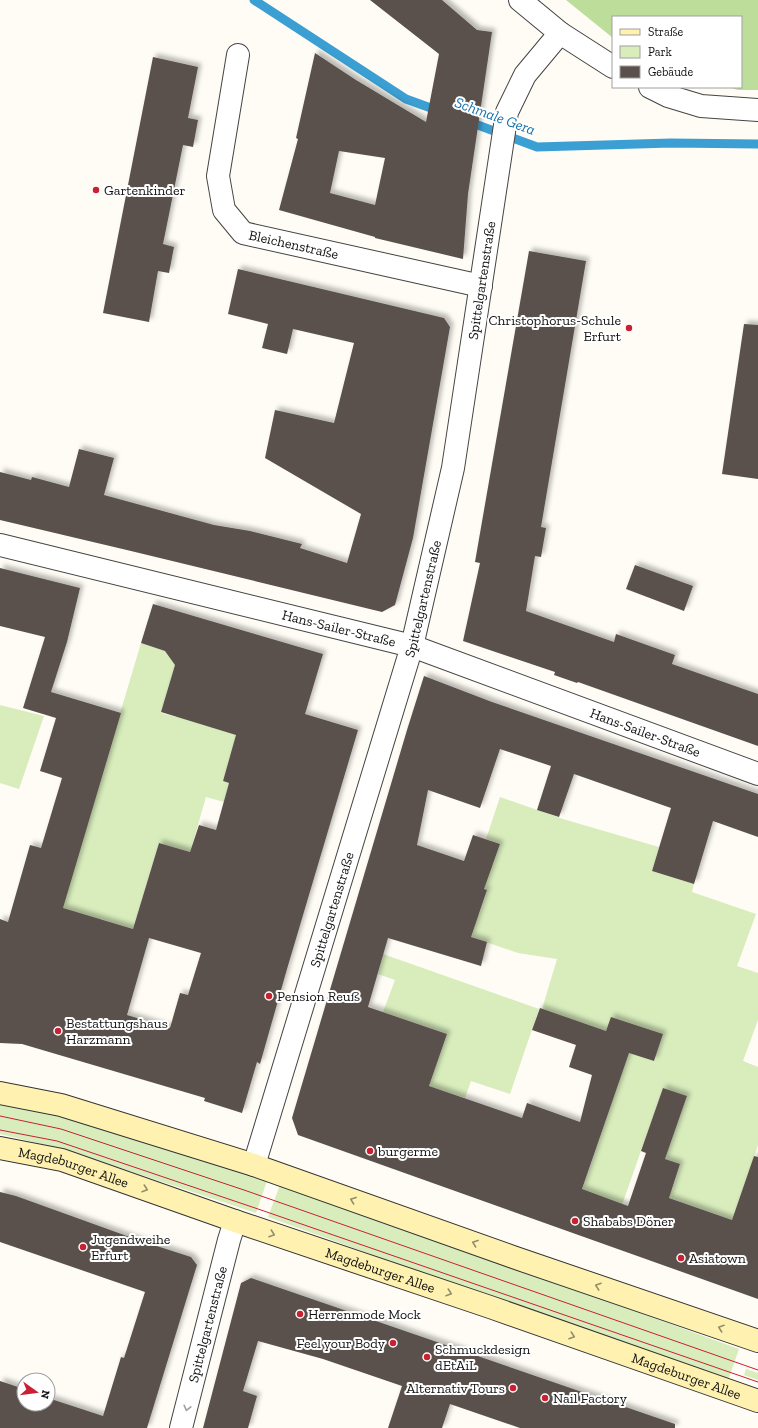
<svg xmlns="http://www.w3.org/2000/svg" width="758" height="1428" viewBox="0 0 758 1428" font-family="'Zilla Slab',serif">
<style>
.green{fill:#d8ecbc}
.forest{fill:#bcde9a}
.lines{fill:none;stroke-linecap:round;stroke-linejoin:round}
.stream{stroke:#3b9fd3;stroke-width:9}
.building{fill:#5a514d;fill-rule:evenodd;filter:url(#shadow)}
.minor-casing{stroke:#444;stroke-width:24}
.secondary-casing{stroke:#333;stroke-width:24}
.minor{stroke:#fff;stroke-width:22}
.secondary{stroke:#fff2b0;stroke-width:22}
.tram{stroke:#c92133;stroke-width:1}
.oneway{stroke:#948d68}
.oneway2{stroke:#a0a0a0}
.poi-dot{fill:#c92133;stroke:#fff;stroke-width:1.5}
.labels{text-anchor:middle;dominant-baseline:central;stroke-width:4;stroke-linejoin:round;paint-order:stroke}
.poi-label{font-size:14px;fill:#111;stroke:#fff;text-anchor:start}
.street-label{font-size:14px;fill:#111;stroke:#fff}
.water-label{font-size:15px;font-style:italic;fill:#1371aa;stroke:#fff}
</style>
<defs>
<filter id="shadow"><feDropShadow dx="3.5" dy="-3.5" stdDeviation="2" flood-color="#0004"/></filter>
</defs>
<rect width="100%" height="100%" fill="#fffcf5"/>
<!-- green -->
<g class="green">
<path d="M141,643L178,655L161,713L176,717L193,659L260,765L230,756L223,781L229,783L224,802L206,797L190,852L159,843L133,929L101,919L93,947L54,935Z"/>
<path d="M0,705L44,716L19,789L0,783Z"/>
<path d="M500,797L563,819L659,847L652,871L694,884L692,892L756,914L737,966L758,973V1020L743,1061L758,1067V1145L732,1220L653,1192L655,1185L672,1190L680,1165L665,1159L687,1096L663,1088L622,1205L582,1190L618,1084L591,1075L602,1044L654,1061L663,1034L612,1017L606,1031L542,1009L557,959L518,953L421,920L479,914L487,890L472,885L493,864L500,844L486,839Z"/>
<path d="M383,954L539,1009L510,1094L471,1081L465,1098L429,1086L447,1034L383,1012L395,980L378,974Z"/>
<path d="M0,1094L268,1178L256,1213L66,1150L0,1134Z"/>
<path d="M281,1182L739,1349L727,1383L268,1217Z"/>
<path d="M746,1369L758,1373V1380L744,1375Z"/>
</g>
<!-- forest -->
<path class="forest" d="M566,0H758V90H738L728,87H741V17H613V38Z"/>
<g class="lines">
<!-- stream -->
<g class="stream">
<path d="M254,0L406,99L439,111"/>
<path d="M467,121L537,147L671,143L758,144"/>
</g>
</g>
<!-- building -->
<g class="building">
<path d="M370,0H442L477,30L492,32L468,194L463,259L375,238V237L279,210L298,139L296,138L315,53L356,80L426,122L439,54ZM339,151L385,158L375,205L330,193Z"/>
<path d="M153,57L198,67L188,118L198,120L193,147L183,145L163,244L174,247L169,273L158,271L149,322L103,313Z"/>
<path d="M529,251L586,261L541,527L546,528L541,557L535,556L526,611L614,642L616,634L675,655L672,664L758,694V746L578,682L577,683L554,675L555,672L463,641L480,563L475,562Z"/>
<path d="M238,269L444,318L450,327L413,538L395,605L382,612L131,551L0,520V472L31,480L32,477L69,487L79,449L114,458L104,495L214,525L250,531L302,544L300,548L347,563L361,514L265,458L275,410L334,423L354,343L293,329L287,354L262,348L268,324L228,314Z"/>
<path d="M744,324L758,325V479L722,474Z"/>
<path d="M635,565L693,586L684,611L626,589Z"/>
<path d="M0,568L80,588L67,642L51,692L121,713L63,908L133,929L159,843L190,852L199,825L216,830L229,783L223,781L236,735L161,712L175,665L165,651L141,643L153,604L323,654L305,714L358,730L287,969L260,1064L257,1062L242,1113L204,1101L205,1098L22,1044L0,1043V919L8,922L30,845L41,848L62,778L40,771L56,718L23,708L45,637L0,626ZM149,938L201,953L188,995L180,993L170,1028L127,1015Z"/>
<path d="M424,676L492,702L758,794V837L713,821L694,884L652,871L671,808L574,774L559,817L537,810L551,766L500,749L480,808L428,790L417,845L464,861L473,835L500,844L484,889L487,890L471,937L487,942L481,966L388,938L368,1007L447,1034L429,1086L522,1118L527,1103L580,1122L592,1075L569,1067L576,1045L532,1030L540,1008L606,1031L611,1017L663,1034L654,1061L629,1053L582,1189L628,1206L646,1153L641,1151L663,1088L687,1096L665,1159L680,1164L669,1198L732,1220L754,1156L758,1157V1299L298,1135L292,1118L407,730Z"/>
<path d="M0,1192L16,1196L138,1240L191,1257L197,1265L147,1428H0V1381L24,1389V1404H48V1398L103,1416L121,1357L124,1358L145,1292L0,1242Z"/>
<path d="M251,1278L675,1424V1428H520L450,1404L442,1428H388L402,1386L323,1359L258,1341L243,1391L257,1396L248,1428H203L241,1283Z"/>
</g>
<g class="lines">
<!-- minor casing -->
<g class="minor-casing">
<g id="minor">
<path d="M520,0L560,33L613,67"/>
<path id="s1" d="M238,55L218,176L224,210L243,233L481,286"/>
<path d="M650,87L668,96L701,106L758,110"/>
<path id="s2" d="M0,545L412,646L758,774"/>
<path id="s3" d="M254,1165L412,646L453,468L507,112L525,75L560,33"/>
<path id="s4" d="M181,1428L229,1240L235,1221"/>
</g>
</g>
<!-- secondary casing -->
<g class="secondary-casing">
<g id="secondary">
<path d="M0,1093L61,1105L254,1165L513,1257L758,1341"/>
<path id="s5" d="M0,1148L62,1160L235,1221L490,1307L758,1401"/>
</g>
</g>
<!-- minor -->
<use href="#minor" class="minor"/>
<!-- secondary -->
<use href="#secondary" class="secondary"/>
<!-- tram -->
<g class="tram">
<path d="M0,1116L61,1129L244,1190L758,1370"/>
<path d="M0,1130L57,1141L261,1210L758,1382"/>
</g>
</g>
<!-- one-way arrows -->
<defs><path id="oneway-chevron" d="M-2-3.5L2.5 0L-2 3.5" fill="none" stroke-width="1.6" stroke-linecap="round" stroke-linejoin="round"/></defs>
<g class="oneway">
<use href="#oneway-chevron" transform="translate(145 1189) rotate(19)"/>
<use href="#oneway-chevron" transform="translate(353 1200) rotate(-160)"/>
<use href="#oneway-chevron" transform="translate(272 1234) rotate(19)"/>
<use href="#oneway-chevron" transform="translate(475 1243) rotate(-160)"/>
<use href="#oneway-chevron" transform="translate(598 1286) rotate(-161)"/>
<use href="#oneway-chevron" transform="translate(449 1293) rotate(19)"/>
<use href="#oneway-chevron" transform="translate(721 1328) rotate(-161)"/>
<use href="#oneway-chevron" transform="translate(572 1336) rotate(19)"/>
</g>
<use class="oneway2" href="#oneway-chevron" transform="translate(187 1408) rotate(104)"/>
<!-- markers -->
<g class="poi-dot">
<circle cx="96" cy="190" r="4"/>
<circle cx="629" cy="328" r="4"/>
<circle cx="269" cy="996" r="4"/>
<circle cx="58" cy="1031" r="4"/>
<circle cx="370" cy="1151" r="4"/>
<circle cx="575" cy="1221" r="4"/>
<circle cx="83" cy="1247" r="4"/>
<circle cx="681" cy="1258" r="4"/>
<circle cx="300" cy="1314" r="4"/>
<circle cx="393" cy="1343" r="4"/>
<circle cx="427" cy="1357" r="4"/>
<circle cx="513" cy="1388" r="4"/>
<circle cx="545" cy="1398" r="4"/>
</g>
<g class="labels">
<!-- poi labels -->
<g class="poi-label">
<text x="104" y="190">Gartenkinder</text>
<text x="621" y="320" text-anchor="end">Christophorus-Schule<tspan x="621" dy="16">Erfurt</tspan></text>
<text x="277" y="996">Pension Reuß</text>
<text x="66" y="1023">Bestattungshaus<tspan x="66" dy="16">Harzmann</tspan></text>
<text x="378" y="1151">burgerme</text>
<text x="583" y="1221">Shababs Döner</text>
<text x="91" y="1239">Jugendweihe<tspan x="91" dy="16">Erfurt</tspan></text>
<text x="689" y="1258">Asiatown</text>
<text x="308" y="1314">Herrenmode Mock</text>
<text x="385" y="1343" text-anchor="end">Feel your Body</text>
<text x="435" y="1349">Schmuckdesign<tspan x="435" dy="16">dEtAiL</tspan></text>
<text x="505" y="1388" text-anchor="end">Alternativ Tours</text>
<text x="553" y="1398">Nail Factory</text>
</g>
<!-- street labels -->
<g class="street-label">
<text stroke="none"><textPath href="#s1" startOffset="239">Bleichenstraße</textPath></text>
<text stroke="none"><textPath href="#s3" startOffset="915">Spittelgartenstraße</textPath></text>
<text stroke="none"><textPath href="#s3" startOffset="591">Spittelgartenstraße</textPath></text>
<text stroke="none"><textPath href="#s2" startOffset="349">Hans-Sailer-Straße</textPath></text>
<text stroke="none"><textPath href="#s2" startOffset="673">Hans-Sailer-Straße</textPath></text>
<text stroke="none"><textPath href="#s3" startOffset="267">Spittelgartenstraße</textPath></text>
<text stroke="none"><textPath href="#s5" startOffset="76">Magdeburger Allee</textPath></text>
<text stroke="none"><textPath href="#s5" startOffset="400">Magdeburger Allee</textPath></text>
<text stroke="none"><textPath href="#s4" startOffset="107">Spittelgartenstraße</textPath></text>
<text stroke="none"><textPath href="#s5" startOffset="724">Magdeburger Allee</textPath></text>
</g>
<!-- water labels -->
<g class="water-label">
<text transform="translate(495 116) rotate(20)">Schmale Gera</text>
</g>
</g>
<!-- legend -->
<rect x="612" y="16" width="130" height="72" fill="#ffffff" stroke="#a0a0a0"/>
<rect x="620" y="29" width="20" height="6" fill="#fff2b0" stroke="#a0a0a0"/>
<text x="648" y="36" font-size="12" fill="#111111">Straße</text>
<rect x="620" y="46" width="20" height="12" fill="#d8ecbc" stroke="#a0a0a0"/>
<text x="648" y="56" font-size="12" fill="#111111">Park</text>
<rect x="620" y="66" width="20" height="12" fill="#5a514d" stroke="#a0a0a0"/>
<text x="648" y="76" font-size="12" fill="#111111">Gebäude</text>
<!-- north arrow -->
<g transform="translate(36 1392) rotate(104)"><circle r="19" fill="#ffffff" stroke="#a0a0a0"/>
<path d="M0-3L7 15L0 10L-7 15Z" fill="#c92133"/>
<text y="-6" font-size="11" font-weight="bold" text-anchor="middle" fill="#111111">N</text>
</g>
</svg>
